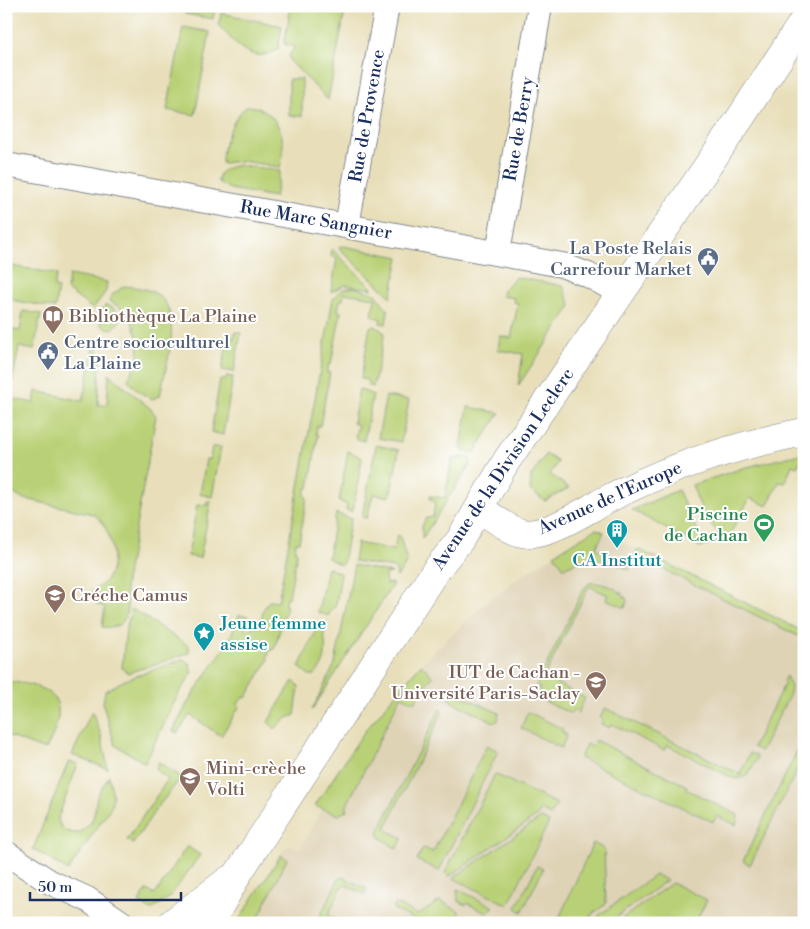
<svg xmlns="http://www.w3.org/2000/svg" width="810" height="929" viewBox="0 0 810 929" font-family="'Libre Bodoni',serif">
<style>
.built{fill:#dfd3b6}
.green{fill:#b9d176;stroke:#6a806a}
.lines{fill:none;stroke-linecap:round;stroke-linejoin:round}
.minor-casing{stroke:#82878c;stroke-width:26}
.tertiary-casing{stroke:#82878c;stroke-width:29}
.secondary-casing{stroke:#82878c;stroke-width:29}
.minor{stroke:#fff;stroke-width:24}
.tertiary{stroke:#fff;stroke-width:28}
.secondary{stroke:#fff;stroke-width:28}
.labels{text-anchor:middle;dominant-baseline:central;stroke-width:4;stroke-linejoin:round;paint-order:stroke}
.street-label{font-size:18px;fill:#1b2f5e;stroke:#fff}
.service-label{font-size:18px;fill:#4e5e75;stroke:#fff;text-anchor:end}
.education-label{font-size:18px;fill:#785e54;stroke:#fff;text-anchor:start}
.leisure-label{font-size:18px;fill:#27864d;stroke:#fff;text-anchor:end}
.culture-label{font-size:18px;fill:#0d838f;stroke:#fff}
</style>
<rect width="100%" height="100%" fill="#fff"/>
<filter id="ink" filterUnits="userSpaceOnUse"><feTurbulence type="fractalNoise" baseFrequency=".02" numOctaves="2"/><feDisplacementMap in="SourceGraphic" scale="10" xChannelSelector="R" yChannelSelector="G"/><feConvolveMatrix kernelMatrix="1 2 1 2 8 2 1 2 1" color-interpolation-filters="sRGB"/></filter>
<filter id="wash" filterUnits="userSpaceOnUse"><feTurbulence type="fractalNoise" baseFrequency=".0096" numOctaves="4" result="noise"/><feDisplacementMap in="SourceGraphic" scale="20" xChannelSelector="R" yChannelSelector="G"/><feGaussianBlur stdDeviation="1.12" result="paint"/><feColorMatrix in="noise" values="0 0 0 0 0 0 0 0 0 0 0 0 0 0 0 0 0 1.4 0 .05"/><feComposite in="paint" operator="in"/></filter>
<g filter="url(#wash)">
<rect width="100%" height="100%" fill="#e8dfba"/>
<!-- built -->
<path class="built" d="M596,529L804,632V923H237L285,848L291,845L300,849L322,809L321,794L364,732L414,671L480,607L522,575Z"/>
<!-- green -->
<g class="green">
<path d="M186,6H215L213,19L185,14Z"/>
<path d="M291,6H346L328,100L290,61L289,55L295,47L284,44Z"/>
<path d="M221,13L282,26L278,49C251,66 238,45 219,26Z"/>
<path d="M183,27L210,32L195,115L167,110Z"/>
<rect x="289" y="79" width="13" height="37"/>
<path d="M249,106C279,109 289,142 280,167L243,161L222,163C220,150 235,110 249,106Z"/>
<path d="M238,165L280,171L275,197L230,189L218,182C217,171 228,167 238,165Z"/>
<path d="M343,246L399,257L391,297L338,247Z"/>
<path d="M332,249L373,289L345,285L331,292L337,258L331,256Z"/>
<path d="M12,266L57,274L54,287L58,288L55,308L6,299V268Z"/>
<path d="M69,275L107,282L106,291L93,309L67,290Z"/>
<path d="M516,277L563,286L571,306L518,386L523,354L498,350L500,336L511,338L518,303L513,302L514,298L502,296L503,290Z"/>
<path d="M124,286C134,287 146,288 155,293C186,310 165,367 160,396L152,399L138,391L128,380L138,360L139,342L131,319L121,308L109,301L112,295Z"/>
<path d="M354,287L376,294L388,311L386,324L380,323L381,319L372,316L375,298L344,293L343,300H340L338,311L341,312L331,364H329L327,373H330L320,426H317L316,434L318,435L309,488H306L305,496L307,497L299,542H296L295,551L297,552L289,597H286L285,606H287L274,650L271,649L267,657L269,659L246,698L243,697L238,704L240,706L221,736L190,715L177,733L173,731L188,702L229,641L239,615L248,616L245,630L261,624L263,610L269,601L278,602L333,299L343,289Z"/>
<path d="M106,305C115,308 119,312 120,321L113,329L104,328L99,321L101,310Z"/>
<path d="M23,311L41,314L34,350L19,347L9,398L34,403L36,391L83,401L96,337L100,363L98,405H107L109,374L151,409L156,416L125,587C129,608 130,631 102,627L105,607L97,605L91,593C96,589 102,585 106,580C120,563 111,525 93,514L21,498L6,489V328L20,331Z"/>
<path d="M375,326L385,333L373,387L368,385L369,382L361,378L370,327Z"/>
<path d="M235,332L241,333L234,372L222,370L228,337L234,338Z"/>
<path d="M226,376L233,377L223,435L211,432L220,380L227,379Z"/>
<path d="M359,389L373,395L364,441L355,438L358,425L353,423Z"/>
<path d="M386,396L409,400L401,442L378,438Z"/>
<path d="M468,407L500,413L474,453L464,452L461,448Z"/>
<path d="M376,445L399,450L390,497L373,494L367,518L362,517Z"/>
<path d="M212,447H221L212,497L200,494L206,459H210Z"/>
<path d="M348,451L362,458L353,511H350L346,510L347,505L339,501Z"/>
<path d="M804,453V464L800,462L797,467L792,465L785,483L779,482L767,506L750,498L727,539C708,528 699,504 692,485L743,468Z"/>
<path d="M546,454L558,462L550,474L569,488L545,501L530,490L531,476Z"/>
<path d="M464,457L471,458L469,460L472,462L422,539V526L426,518L433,517L435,502L430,499V496L445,498L452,459Z"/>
<path d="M678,490L696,528L708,545L700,547L632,510Z"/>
<path d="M207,501H211L200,558L188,556L197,505H207Z"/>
<path d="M336,513L351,519L343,563L341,565L328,558Z"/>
<path d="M596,529L604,532L596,548L629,565L638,549L804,632V639L636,556L629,570C603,557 591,554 564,568L554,554Z"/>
<path d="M397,535L400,536L407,562L397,577L396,570L393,568L354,561L357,543L394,550Z"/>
<path d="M354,565L392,573L385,574L386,584L392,583V586L312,710L335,664Z"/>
<path d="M327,567L341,574L336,604L328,616L318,612Z"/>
<path d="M589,583C601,582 621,588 627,600L625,608L606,599L608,595L589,586L544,677L585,698L578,713L573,710L571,714L536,697L540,688L536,686L584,588Z"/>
<path d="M132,609L189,646V653L128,673L122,668L126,628Z"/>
<path d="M316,624L323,625C325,642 330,662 314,675H309L299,667L315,633Z"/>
<path d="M183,659L189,663L192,673L178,695L145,763L115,745L103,704L105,691L125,680Z"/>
<path d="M421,664L433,677L424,686L415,702L401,696L347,805V810L339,815L315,806L364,732Z"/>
<path d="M786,676L791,687L790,694L762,749L760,751L753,747L785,683L783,681Z"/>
<path d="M6,681C56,686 72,700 46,749H42L6,735Z"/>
<path d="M293,681L299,686L295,715L285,719L275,729L268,722Z"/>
<path d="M454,692L499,713L498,721L494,722L450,701L449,696Z"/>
<path d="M605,708L740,774L750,753L757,756V759L747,776L735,779L667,745L664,750L612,724L609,728L601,724L603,720L600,718Z"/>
<path d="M440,709L443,711L385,829L403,838L397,849L380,837L378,832Z"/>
<path d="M92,711L101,735L108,769L72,755Z"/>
<path d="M528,712L563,729L562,732L567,735L561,748L521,728Z"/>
<path d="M804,737V756L750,865L743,861Z"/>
<path d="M595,740L687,786L686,789L738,815L736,825L717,816L713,822L580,758L586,744L592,747Z"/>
<path d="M487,745L498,751L439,871L417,860L423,848L433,852Z"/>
<path d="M71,762L78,764L58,818C59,829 67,833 77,833C97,823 93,814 97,797C99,790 106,782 109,776L113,796L111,807L68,871L33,849L68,763Z"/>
<path d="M158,762L180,776V779L156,809L133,844L127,840L168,779L156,770Z"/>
<path d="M495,774L557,804L551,815L540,810L537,816L450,876L445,873Z"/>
<path d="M541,818L549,822L508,905L453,878Z"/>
<path d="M593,843L604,849L606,904L591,915L592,920L587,923H557Z"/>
<path d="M187,846L200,855L170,897L151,910L139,902L147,890L155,895Z"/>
<path d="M281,855L287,859L256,923H237Z"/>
<path d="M537,866L543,869L522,912L516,908Z"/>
<path d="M655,875L667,880L608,923L599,921L598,916Z"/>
<path d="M343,877L367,889L365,894L343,884L328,915L343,923H317L339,878Z"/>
<path d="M672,883L707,900L695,923H681L668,916L664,923H616Z"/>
<path d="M457,889L494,907L486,913L467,903L466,905L458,901Z"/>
<path d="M440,901L459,911V923H421L393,909L396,904L418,915Z"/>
</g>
</g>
<g filter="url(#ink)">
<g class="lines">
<!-- minor casing -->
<g class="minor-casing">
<g id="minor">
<path d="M6,165L562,265L588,275L620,293"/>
<path d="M347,225L387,6"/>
<path d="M498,252L540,6"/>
<path d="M6,853L50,882L87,899L122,923"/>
</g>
</g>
<!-- tertiary casing -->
<g class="tertiary-casing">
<path id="tertiary" d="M479,508C490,515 510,531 522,533C544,538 583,512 602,502C666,468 733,446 804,432"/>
</g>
<!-- secondary casing -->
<g class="secondary-casing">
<g id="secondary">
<path d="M172,923L230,879"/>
<path d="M210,923L239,872L436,570L460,540L507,460L741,117L804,20"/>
</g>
</g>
<!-- minor -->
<use href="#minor" class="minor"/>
<!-- tertiary -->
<use href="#tertiary" class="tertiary"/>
<!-- secondary -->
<use href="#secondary" class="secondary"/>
</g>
</g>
<!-- icons -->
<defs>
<g id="civic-pin" transform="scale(1.125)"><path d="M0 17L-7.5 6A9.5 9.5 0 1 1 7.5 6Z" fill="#5c6f8a" stroke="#fff"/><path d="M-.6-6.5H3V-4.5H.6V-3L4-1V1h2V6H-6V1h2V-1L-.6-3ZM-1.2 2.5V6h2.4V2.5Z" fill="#fff"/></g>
<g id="library-pin" transform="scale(1.125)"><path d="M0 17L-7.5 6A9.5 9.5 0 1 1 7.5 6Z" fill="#8d6e63" stroke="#fff"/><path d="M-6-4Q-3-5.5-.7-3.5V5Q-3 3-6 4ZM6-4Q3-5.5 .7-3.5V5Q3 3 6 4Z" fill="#fff"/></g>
<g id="stadium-pin" transform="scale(1.125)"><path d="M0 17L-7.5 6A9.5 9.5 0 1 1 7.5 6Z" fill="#2e9e5b" stroke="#fff"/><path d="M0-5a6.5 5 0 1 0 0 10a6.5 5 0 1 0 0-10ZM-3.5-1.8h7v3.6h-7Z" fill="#fff"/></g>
<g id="building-pin" transform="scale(1.125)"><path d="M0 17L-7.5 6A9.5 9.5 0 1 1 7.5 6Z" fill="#0f9aa8" stroke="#fff"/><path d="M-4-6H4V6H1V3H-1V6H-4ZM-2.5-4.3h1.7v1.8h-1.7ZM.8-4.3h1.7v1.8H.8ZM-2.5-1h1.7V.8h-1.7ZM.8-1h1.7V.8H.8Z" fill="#fff"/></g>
<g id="school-pin" transform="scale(1.125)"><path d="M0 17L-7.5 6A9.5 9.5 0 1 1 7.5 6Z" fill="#8d6e63" stroke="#fff"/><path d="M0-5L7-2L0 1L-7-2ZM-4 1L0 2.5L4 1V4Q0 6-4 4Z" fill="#fff"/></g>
<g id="sight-pin" transform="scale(1.125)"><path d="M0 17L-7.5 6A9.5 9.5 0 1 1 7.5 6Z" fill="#0f9aa8" stroke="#fff"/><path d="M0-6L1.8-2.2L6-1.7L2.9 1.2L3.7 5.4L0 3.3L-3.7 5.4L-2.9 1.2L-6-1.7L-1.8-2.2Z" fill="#fff"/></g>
<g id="university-pin" transform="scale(1.125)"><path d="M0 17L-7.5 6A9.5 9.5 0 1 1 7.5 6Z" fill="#8d6e63" stroke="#fff"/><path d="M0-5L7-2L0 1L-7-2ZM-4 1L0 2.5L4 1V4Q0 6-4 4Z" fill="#fff"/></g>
</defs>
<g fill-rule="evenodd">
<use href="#civic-pin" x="708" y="258"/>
<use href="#library-pin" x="53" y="316"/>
<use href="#civic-pin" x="48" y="352"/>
<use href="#stadium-pin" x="764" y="524"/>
<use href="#building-pin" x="617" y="530"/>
<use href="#school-pin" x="55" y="595"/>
<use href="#sight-pin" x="204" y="633"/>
<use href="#university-pin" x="596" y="682"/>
<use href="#school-pin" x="190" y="778"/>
</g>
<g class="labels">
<!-- street labels -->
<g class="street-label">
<text transform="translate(367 116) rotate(-80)">Rue de Provence</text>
<text transform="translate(519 129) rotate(-80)">Rue de Berry</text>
<text transform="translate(316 220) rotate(10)">Rue Marc Sangnier</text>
<text transform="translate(503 469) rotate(-56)">Avenue de la Division Leclerc</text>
<text transform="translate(610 498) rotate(-24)">Avenue de l'Europe</text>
</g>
<!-- service labels -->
<g class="service-label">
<text x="692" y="248">La Poste Relais<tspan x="692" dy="21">Carrefour Market</tspan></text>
<text x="64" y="342" text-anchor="start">Centre socioculturel<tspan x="64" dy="21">La Plaine</tspan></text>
</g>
<!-- education labels -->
<g class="education-label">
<text x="69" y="316">Bibliothèque La Plaine</text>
<text x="71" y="595">Créche Camus</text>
<text x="580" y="672" text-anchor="end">IUT de Cachan -<tspan x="580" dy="21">Université Paris-Saclay</tspan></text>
<text x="206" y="768">Mini-crèche<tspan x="206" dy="21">Volti</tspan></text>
</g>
<!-- leisure labels -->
<g class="leisure-label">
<text x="748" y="514">Piscine<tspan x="748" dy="21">de Cachan</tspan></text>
</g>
<!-- culture labels -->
<g class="culture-label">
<text x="617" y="560">CA Institut</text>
<text x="220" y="623" text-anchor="start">Jeune femme<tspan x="220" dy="21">assise</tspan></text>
</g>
</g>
<!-- margin -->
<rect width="810" height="929" fill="none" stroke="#fff" stroke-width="25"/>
<!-- scale -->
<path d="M30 892v8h151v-8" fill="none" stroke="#1b2f5e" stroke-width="2.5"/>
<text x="38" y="892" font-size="15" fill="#1b2f5e" stroke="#ffffff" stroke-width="4" paint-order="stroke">50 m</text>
</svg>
